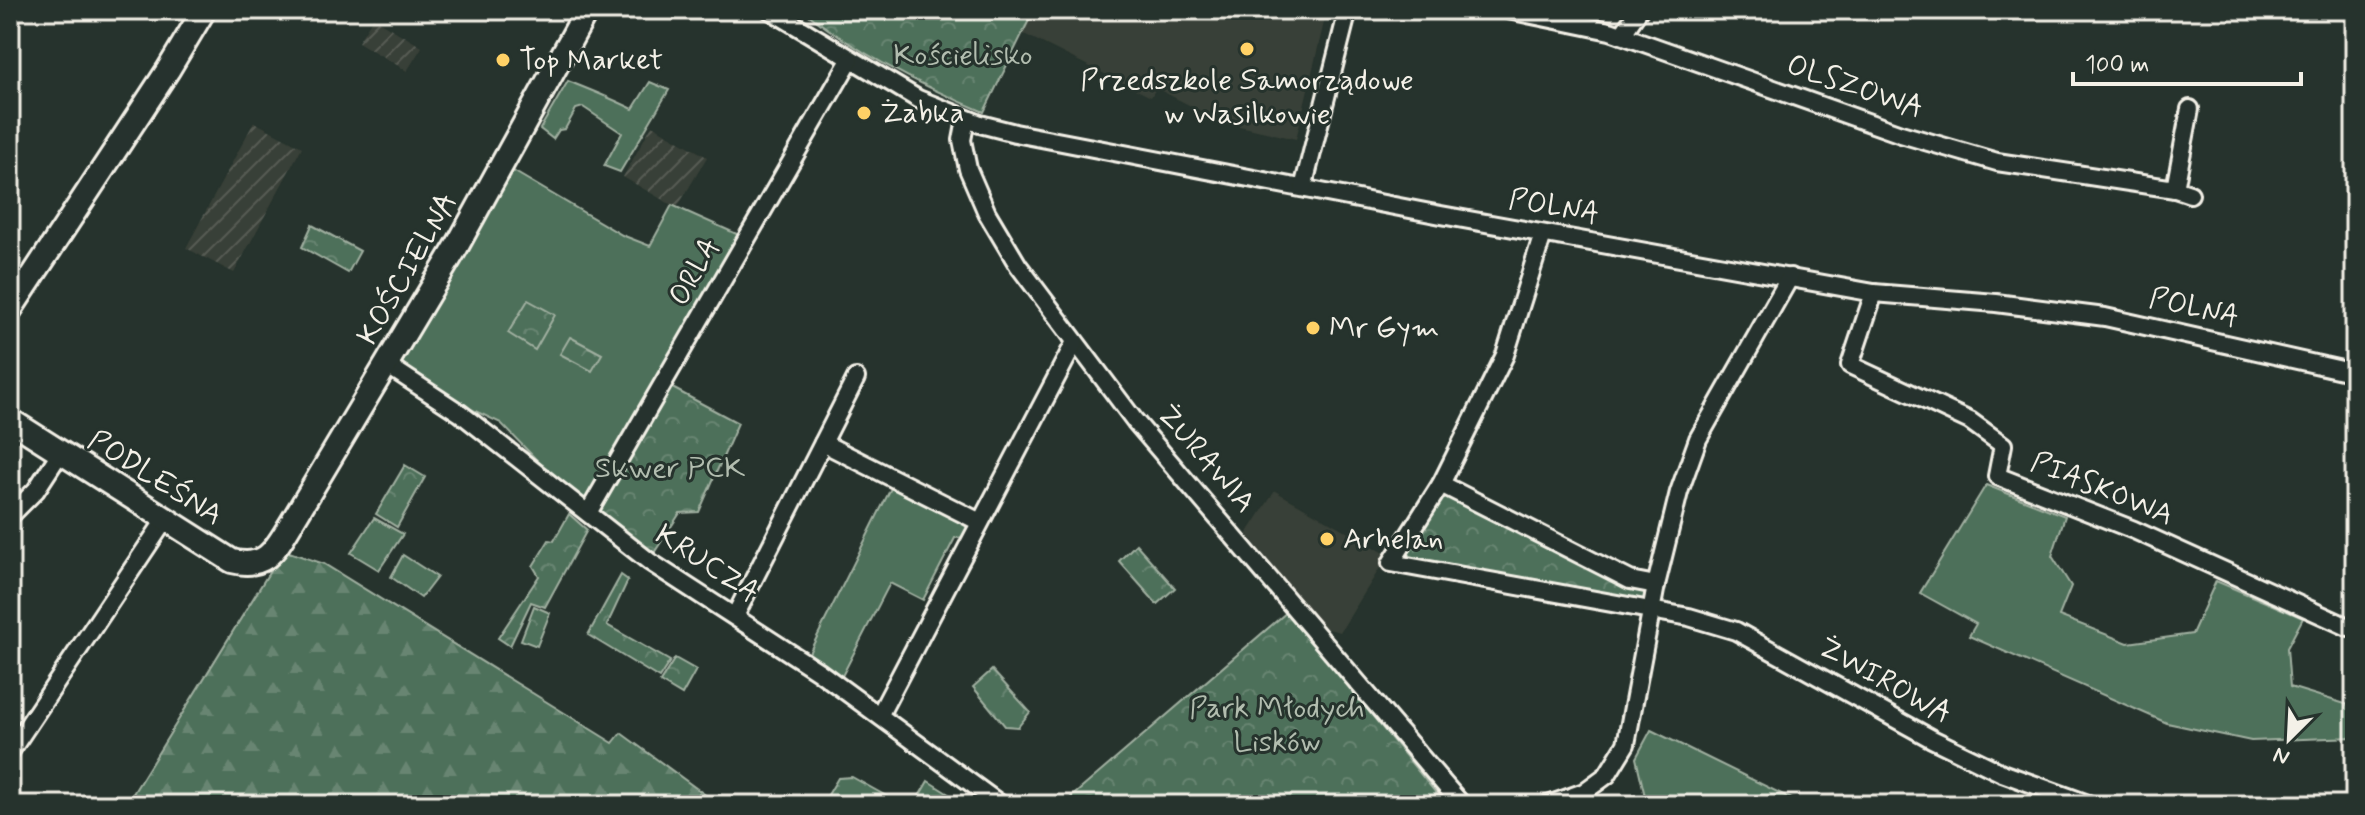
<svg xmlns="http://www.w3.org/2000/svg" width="2365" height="815" viewBox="0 0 2365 815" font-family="Mynerve,sans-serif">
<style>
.built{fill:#394037}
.industrial{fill:url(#industrial-furrows)}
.green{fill:#4e705a;stroke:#a1b0a1;stroke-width:2}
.forest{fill:url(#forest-firs);stroke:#a1b0a1;stroke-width:2}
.park{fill:url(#park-crowns);stroke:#a1b0a1;stroke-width:2}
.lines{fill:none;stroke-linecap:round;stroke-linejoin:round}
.street-casing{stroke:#f4f1e8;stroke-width:22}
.secondary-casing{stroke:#f4f1e8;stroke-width:28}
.street{stroke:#26332d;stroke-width:16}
.secondary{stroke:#26332d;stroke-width:22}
.poi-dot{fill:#ffd166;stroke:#26332d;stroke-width:3}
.labels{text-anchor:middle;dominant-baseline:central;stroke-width:6;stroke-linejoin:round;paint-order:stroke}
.park-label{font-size:30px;fill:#b2bdaf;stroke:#26332d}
.poi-label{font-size:30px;fill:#f4f1e8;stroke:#26332d;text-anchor:start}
.street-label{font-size:30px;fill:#f4f1e8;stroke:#26332d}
</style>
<defs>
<pattern id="industrial-furrows" width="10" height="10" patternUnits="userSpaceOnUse" patternTransform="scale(2)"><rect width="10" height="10" fill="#394037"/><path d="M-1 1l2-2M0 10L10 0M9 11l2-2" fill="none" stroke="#565c54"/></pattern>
<pattern id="forest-firs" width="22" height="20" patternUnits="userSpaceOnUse" patternTransform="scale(2)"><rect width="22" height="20" fill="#4e705a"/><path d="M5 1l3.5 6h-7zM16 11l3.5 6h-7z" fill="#688572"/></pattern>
<pattern id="park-crowns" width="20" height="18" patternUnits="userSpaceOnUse" patternTransform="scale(2)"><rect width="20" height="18" fill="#4e705a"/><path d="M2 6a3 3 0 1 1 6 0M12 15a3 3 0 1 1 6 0" fill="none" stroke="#688572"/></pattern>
</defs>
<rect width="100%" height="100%" fill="#26332d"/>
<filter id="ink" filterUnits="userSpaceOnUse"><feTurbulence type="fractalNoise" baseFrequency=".0125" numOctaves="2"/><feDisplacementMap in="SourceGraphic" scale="16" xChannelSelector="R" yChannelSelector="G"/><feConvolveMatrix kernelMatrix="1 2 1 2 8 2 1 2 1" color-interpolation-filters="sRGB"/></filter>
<g filter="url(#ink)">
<!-- built -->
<g class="built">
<path d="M1034,10H1327L1296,139L1222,122L1156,88L1151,97L1022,33Z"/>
<path d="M1275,491L1388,555L1340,632L1321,627L1247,534Z"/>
</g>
<!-- industrial -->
<g class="industrial">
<path d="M373,18L422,47L407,71L358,42Z"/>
<path d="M254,122L302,147L234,273L186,248Z"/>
<path d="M652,125L707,157L677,208L623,177Z"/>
</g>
<!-- green -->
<g class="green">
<path d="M568,81C590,90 611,98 633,109L650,82L669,90L620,172L604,166L622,133L583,107L576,109L565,129L559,130L553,139L540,129Z"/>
<path d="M503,165L622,235L650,246L672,205L739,235L590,495L588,513L501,423L407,379L391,358Z"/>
<path d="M893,484L961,520L968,529L966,537L955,538L923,600L890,583L841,678L809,653Z"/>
<path d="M1986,485L2065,516L2052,556L2071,586L2059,616L2128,643L2192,634L2216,581L2303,618L2287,648L2290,687L2355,707V737L2251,741L2167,723L1969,636L1976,624L1920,593Z"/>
<path d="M374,518L403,534L379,570L351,553Z"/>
<path d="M403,555L437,577L421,598L391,577Z"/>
<path d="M1651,730L1804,805H1647L1636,758Z"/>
</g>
<!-- forest -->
<path class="forest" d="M283,550L324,564L613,743L621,733L719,805H126Z"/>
<!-- park -->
<g class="park">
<path d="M812,10H1034L984,112C922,86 862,56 809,15Z"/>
<path d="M312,225L360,251L348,273L302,247Z"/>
<path d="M528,300L555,315L535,350L508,333Z"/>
<path d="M570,337L602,354L592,371L560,354Z"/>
<path d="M663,383L738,423L699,512L680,513L652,556L598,511Z"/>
<path d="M405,465L425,477L397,527L376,514Z"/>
<path d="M1442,488L1647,594L1642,601L1398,561Z"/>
<path d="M569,514L587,530L545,607L531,602L510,646L498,638L539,576L533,566L549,540L554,541Z"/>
<path d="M1136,544L1175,588L1157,604L1119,561Z"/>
<path d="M621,575L628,580L607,625L670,661L659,678L588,635Z"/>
<path d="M534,606L550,613L537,646L521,640Z"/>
<path d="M1287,612L1446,805H1062Z"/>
<path d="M675,658L696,670L682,695L660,682Z"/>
<path d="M992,670L1030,712L1018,727L1005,726L973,687Z"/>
<path d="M852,777L897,802L895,805H822L838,778Z"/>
<path d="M928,781L955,798L951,805H914Z"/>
</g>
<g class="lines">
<!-- street casing -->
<g class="street-casing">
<g id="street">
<path d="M770,10L918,99L980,124L1015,133L1441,215L1874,293L1996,303L2105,317L2355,373"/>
<path d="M1508,10L1610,31L1901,134L1997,162L2175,189L2190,194"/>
<path d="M1622,35L1639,10"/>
<path d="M966,119L962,140L968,169L987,213L1018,265L1135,421L1462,805"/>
<path d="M1303,188L1348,10"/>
<path d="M2175,189L2190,109"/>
<path d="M1543,234L1505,355L1441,484L1391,563L1689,617L1736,631L1932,739L2002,773L2091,805"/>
<path d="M1874,293L1850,365L1970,421L2003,445L1997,476L2134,530L2348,627H2355"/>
<path d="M387,365L460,413L650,562L818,671L1001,805"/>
<path d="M823,443L980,522"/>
<path d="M1441,484L1630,580L1656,585"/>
<path d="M588,513L850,60"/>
<path d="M10,516L36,490L60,453"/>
<path d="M735,616L856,378"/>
<path d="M880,714L1075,342"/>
<path d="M10,752L165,520"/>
<path d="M1548,805L1584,792L1607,775L1626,744L1656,585L1679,492L1698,439L1790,277"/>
</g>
</g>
<!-- secondary casing -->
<g class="secondary-casing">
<g id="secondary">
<path d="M10,310L168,70L204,10"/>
<path d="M10,420L232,561C267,570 276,548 292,522L457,246L587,10"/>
</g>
</g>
<!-- street -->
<use href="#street" class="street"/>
<!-- secondary -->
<use href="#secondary" class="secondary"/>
</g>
</g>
<!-- markers -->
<g class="poi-dot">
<circle cx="1247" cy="49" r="8"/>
<circle cx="503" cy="60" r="8"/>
<circle cx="864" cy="113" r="8"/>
<circle cx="1313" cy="328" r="8"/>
<circle cx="1327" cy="539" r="8"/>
</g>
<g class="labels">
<!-- park labels -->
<g class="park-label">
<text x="963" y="55">Kościelisko</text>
<text x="670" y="468">Skwer PCK</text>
<text x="1277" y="708">Park Młodych<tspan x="1277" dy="34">Lisków</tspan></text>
</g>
<!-- poi labels -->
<g class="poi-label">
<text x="519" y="60">Top Market</text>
<text x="1247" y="80" text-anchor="middle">Przedszkole Samorządowe<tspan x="1247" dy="34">w Wasilkowie</tspan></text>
<text x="880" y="113">Żabka</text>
<text x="1329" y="328">Mr Gym</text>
<text x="1343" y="539">Arhelan</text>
</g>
<!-- street labels -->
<g class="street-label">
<text transform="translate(1855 87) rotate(19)">OLSZOWA</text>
<text transform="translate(1554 207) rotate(10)">POLNA</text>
<text transform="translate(408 269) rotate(-60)">KOŚCIELNA</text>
<text transform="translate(695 272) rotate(-60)">ORLA</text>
<text transform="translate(2194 308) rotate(13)">POLNA</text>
<text transform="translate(1206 459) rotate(49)">ŻURAWIA</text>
<text transform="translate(155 478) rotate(32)">PODLEŚNA</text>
<text transform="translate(2102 489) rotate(22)">PIASKOWA</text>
<text transform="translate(707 564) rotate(33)">KRUCZA</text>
<text transform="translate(1885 681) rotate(29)">ŻWIROWA</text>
</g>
</g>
<!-- margin -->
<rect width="2365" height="815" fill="none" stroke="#26332d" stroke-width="40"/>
<rect x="20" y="20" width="2325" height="775" fill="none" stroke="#f4f1e8" stroke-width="3" filter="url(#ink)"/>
<!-- north arrow -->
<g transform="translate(2289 739) rotate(204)" stroke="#26332d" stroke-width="6" paint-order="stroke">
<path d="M0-6L14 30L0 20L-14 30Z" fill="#f4f1e8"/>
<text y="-12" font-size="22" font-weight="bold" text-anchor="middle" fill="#f4f1e8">N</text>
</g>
<!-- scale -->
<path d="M2073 72v12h228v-12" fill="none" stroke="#f4f1e8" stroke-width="4"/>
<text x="2085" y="72" font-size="24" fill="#f4f1e8" stroke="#26332d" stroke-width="6" paint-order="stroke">100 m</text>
</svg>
